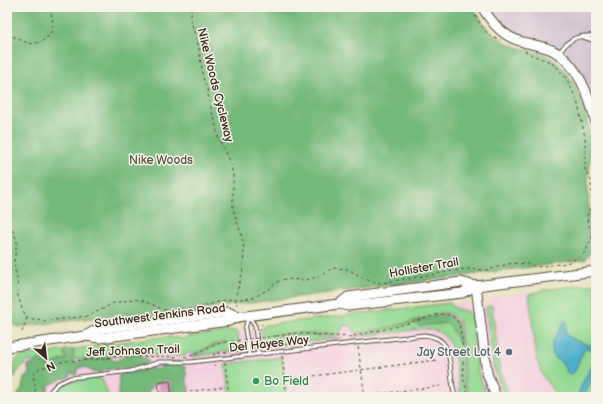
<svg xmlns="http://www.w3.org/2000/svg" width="603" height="404" viewBox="0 0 603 404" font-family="'Balsamiq Sans',sans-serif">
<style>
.built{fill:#f3cfdf}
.industrial{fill:#cfbdce}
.green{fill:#92d892;stroke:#668158}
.forest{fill:#75b87c;stroke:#58714d}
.water{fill:#4bafca;stroke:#436c74}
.building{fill:#d69dba}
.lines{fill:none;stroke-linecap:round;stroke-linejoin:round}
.lane-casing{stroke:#554636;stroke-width:5}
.secondary-casing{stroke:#554636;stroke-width:11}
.path{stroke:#554636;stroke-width:1;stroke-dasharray:3 3;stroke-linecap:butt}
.lane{stroke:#fff;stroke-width:3}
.secondary{stroke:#fff;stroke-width:9}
.path-bridge{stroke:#554636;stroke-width:1;stroke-dasharray:3 3;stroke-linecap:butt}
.service-dot{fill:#5c6f8a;stroke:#f7f3e8;stroke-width:1.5}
.leisure-dot{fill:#2e9e5b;stroke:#f7f3e8;stroke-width:1.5}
.labels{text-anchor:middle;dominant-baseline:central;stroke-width:3;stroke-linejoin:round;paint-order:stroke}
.street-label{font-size:12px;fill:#3b2a1e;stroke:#f7f3e8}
.park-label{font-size:12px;fill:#51563b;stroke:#f7f3e8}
.service-label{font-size:12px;fill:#4e5e75;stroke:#f7f3e8;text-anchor:end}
.leisure-label{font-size:12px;fill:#27864d;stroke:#f7f3e8;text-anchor:start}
</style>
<rect width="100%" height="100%" fill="#f7f3e8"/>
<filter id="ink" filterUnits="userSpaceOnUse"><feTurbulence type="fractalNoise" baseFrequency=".025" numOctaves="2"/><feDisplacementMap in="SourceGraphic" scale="8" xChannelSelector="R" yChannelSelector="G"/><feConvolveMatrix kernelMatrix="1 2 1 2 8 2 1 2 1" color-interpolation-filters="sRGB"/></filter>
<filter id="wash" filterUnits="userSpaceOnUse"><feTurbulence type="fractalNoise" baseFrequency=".012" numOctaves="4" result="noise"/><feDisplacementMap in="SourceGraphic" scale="16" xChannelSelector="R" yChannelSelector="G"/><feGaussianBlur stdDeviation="0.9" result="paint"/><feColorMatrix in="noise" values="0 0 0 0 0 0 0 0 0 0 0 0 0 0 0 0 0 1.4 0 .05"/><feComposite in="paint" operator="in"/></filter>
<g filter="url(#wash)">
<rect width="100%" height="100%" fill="#e7e2c0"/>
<!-- built -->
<path class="built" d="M589,285L596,397H27L24,361L25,358L463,302L468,303L471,307L488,304L490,299L495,296Z"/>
<!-- industrial -->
<path class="industrial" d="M487,7H596V99L593,98L580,69L566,53L546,41L520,36L511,31L498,22Z"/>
<!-- green -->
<g class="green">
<path d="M596,284V397H557L543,376L537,361L529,294L544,290Z"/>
<path d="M449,303L457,309L469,312L471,314L478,370L487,397H471L465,383L462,330L459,321L453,315L447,313H441L396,326L357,333C352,329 351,322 343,326L340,333L338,335L295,333L276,335L277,337L298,334L343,338L268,346C261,342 260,330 265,325Z"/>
<path d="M492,306L500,372L510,397H504L494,368L486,310V307Z"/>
<path d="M414,322C424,332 442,317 450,325C454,329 456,337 458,342L461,343L463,381L468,397H461C455,371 460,327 422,329L352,337Z"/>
<path d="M235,331L238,333L240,348L238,350L191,357L213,346L225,343V341L215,344L193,354L189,352L185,356L126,355L88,359H67L47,366L28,361L19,369L14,378C13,351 21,357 43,353L46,359L50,356L49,353C78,349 108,344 137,340C151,338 169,335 183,339L187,337Z"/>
<path d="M282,357L287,397H230L226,364Z"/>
<path d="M99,378L103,381L109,397H52C62,377 80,380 99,378Z"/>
</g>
<!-- forest -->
<g class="forest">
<path d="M7,7H473C484,26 497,42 520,48C530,51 540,51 549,57C575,71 591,119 591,148C591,162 587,176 588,190C588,210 593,229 594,248L585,260L118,320L117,315L18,327L7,319Z"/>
<path d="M441,315C460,314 460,329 461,343L458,342L451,327L447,323L421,326L417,325L414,322Z"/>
<path d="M66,349L73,350L74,352L73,360L76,363C82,360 88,361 93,357L96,361L100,358L104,359L109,358L115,361C122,358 132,353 140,355L141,358H147L149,362L146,365H142L139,367H131L127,370L124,367C114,370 107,367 99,374L96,372H92L87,368L82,367L78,369L76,375L71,373L70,377H68L67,379L62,378L58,381L49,385L48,389V397H18V394L22,388L24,378L29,375L28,365L31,364L34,365C36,360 41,358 46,360V366L48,367L51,364H54L61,360L67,359L64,354Z"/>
<path d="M179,361L186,368L185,371L187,374L186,380L189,388L188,397H172V389L166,379L161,383H157L151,387L148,393L150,395V397H119L118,395L119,375L125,373L129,374L132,372L141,371L144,368L147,370L150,367C159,372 158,368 165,364C168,362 175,362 179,361Z"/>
</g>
<!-- water -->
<g class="water">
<path d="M566,321L567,324L565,331L569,337L575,340L593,346L596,348V351L587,348L584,350L575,371L570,375L568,374L561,362L555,359C547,342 557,337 563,323Z"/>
<path d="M596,359V376L590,384L584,397H577L583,382Z"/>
</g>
<g id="blocks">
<!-- building -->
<path class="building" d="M170,381L172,397H160L158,383Z"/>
</g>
</g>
<g filter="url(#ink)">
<use href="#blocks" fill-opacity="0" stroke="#554636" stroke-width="1"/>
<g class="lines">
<!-- lane casing -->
<g class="lane-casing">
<g id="lane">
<path d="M583,37L596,41"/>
<path d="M559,53C569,38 578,35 596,36"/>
<path d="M249,317L255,326L258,353"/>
<path d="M248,318L245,329L249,354"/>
<path d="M48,397L51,391L57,384L70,378L131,371L160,362H191L424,335C448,337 449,352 451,372C452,381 453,389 455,397"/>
</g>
</g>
<!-- secondary casing -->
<g class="secondary-casing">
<g id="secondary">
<path d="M482,7C492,23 503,37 523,42C533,45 543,46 552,50C578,63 589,96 596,122"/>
<path d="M85,336L98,329L228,312L238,317"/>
<path d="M7,347L85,336L99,338L229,321L238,317L339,304L348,306L462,293L476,286L461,282L348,297L339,304"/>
<path d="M496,397L487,373L476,286L596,271"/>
</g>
</g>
<!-- path -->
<g class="path">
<path d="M191,7V21L199,49L203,78L208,92L209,101L215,122L218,137L231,165L233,174V209L242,237L244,250L243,270L235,299L237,305"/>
<path d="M467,7C482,18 480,36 501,40"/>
<path d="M7,36C15,35 20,41 28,43C41,46 54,35 53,22C53,17 50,12 49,7"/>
<path d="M7,170L8,177L7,187"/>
<path d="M7,195L11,207L10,224L17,241L14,263L17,279L18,296L22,309L27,318C33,320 38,318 44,321L89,316L114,303L134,299L144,301L164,310L194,309L225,300L253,298L267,290L279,281L285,279L306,280L313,278L324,274L327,271L333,268L347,269L370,281L381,283L465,269L487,270L512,263L528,264L536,267L567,263L580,257L586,251L593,234L588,224L587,215L592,204L591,181L585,170V137L577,100L567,80L557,67L550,62L532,55L525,51"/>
<path d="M260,331L262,324"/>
<path d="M22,332L27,318"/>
<path d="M276,336L294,333L348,337L395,327L440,314L451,315L456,319L459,325L462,339L464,382L469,397"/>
<path d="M262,342L265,346L268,347L290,344L291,346"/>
<path d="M358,347L365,397"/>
<path d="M214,356V354L238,351L243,347"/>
<path d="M282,356L287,397"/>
<path d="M184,357C199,355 210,345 225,342"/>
<path d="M225,362L229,397"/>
<path d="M215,363L216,368"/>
<path d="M290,379L437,360"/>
<path d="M32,397L36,389L33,375L36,371L40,368L65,361L94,360L121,356L177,357"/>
<path d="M179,397L187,392L223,387"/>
<path d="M355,397L440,386"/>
</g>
<!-- lane -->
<use href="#lane" class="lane"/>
<!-- secondary -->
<use href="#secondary" class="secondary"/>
<!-- path-bridge -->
<path class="path-bridge" d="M225,342L276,336"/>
</g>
</g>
<!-- markers -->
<circle class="service-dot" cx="509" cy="352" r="4"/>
<circle class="leisure-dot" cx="256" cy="381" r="4"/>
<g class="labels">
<!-- street labels -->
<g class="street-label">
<text transform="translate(215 85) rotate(76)">Nike Woods Cycleway</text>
<text transform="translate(424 268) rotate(-10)">Hollister Trail</text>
<text transform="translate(160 316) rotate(-7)">Southwest Jenkins Road</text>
<text transform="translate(269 344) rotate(-6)">Del Hayes Way</text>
<text transform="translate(133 351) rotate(-2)">Jeff Johnson Trail</text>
</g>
<!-- park labels -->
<g class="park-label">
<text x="161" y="160">Nike Woods</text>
</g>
<!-- service labels -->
<g class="service-label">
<text x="501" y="352">Jay Street Lot 4</text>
</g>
<!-- leisure labels -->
<g class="leisure-label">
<text x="264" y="381">Bo Field</text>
</g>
</g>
<!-- margin -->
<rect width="603" height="404" fill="none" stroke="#f7f3e8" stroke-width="24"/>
<!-- north arrow -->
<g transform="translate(46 358) rotate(152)" stroke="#f7f3e8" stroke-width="3" paint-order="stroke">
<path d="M0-3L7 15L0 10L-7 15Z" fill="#3b2a1e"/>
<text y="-6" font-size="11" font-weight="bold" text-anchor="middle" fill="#3b2a1e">N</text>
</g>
</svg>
